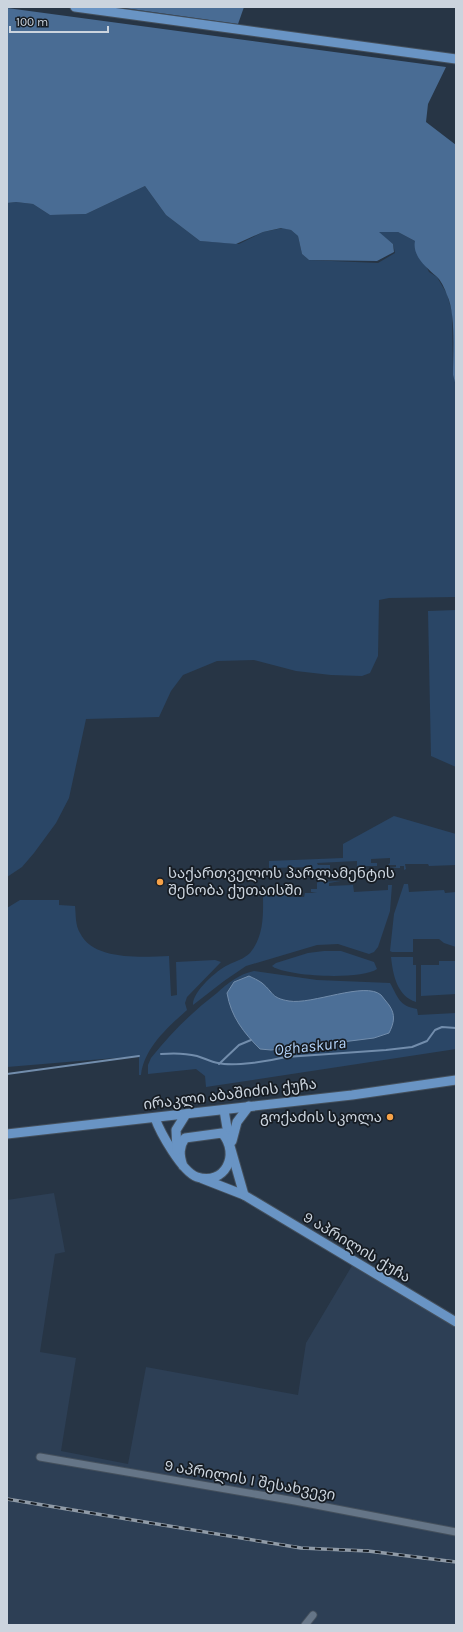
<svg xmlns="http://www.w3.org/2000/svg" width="463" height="1632" viewBox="0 0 463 1632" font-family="Karla,'Noto Sans Georgian',sans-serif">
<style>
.built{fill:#2d3f55}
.green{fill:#2a4666}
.forest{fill:#496c94}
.water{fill:#4c6f97;stroke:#728dac}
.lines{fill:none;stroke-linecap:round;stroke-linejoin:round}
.stream{stroke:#728dac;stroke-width:2}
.minor-casing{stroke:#44505d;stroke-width:9}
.major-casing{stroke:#44505d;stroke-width:11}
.minor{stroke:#657587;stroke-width:7}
.major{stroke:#6994c4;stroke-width:9}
.rail-casing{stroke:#909ba7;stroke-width:3.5}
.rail{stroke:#161c23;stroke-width:2;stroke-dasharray:6;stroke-linecap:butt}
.poi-dot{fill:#f6a248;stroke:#161c23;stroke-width:1.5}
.labels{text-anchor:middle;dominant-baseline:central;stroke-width:3.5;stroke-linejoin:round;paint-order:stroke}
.poi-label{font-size:15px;fill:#cbd4de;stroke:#161c23;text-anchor:start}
.street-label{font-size:15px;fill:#cbd4de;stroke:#161c23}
.water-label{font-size:16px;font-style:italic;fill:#b5d5fb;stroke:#161c23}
</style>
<rect width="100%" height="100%" fill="#273545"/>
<!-- built -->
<path class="built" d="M54,1193L65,1252L55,1254L40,1352L76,1358L61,1451L128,1464L146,1367L298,1395L306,1343L356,1259L456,1322V1625H7V1200Z"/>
<!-- green -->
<g class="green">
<path d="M145,186L166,215L200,241L239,244L263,232L283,228L291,230L298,236L302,254L309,260L378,263L395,253L393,244L378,232H398L415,241L429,272L437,277L447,294L452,312L453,375L456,385V597L389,598L379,600L378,656L370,673L362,676L331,675L296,671L254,660L217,661L183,675L171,691L159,717L86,719L69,798L56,823L34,853L22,867L7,877V203L16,202L33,204L50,215L86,214Z"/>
<path d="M456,610V767L431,756L428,611Z"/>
<path d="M394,816L456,834V865L429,866L428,864H405L406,869L404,870V866H400V868H390L396,867V865H388L390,863V858L371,859V863H377V866H366V867H357V861L317,863L318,865H330V869H307V867L269,868V861L343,858V844Z"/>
<path d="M341,881L329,883V886L353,885L354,892L388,890V885H392L390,911L378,947L374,952L369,954L338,944L317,945L246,966L224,981L193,1005C192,992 217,970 228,965C236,961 244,959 250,953C265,935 263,912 263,891L287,890V897H304L305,893H317L311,892V889H317V882Z"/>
<path d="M404,884H408L409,892L444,890L445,893L456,892V947L444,943L439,939H413V952H392L390,951L394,914Z"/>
<path d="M20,900H59V905L75,906C76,915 75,925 80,933C93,961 143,957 169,956L171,996L177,995L176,962L215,960L221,962L187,997L185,1003L187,1010C168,1027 144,1048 141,1075H139V1056L7,1067V908Z"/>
<path d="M324,951H341L374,962L377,969C362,980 287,977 272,966L276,963L308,953Z"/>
<path d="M391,957H413V965H416V1002C397,996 393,975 391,957Z"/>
<path d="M439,961H456V994L421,996V965H439Z"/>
<path d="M254,971L317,980L390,983C398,997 399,1006 417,1009L418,1015L456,1013V1049L206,1087L205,1076L196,1069L148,1074V1065L151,1058C171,1033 191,1013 217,993C228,983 239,974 254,971Z"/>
</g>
<!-- forest -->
<g class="forest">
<path d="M117,7H244L238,24Z"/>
<path d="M7,8L446,67L428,104L426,122L456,145V386L453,375C453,353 456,314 447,295C445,289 441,280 436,276C426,267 412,256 415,241L398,232H379L393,244L394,252L377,261L309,260L302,254L298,236L291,230L281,228L263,232L236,244L200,241L166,215L145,186L86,214L50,215L33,204L16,202L7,203Z"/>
</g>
<!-- water -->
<path class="water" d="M249,976C253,978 258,980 262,983C274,993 271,998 289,1001C312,1005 365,981 381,995C384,998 386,1002 389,1005C396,1015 394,1023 389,1033L374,1038L310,1046L271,1050L260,1049C244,1033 231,1017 227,993L234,982Z"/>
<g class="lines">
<!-- stream -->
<g class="stream">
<path d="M161,1054C173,1053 185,1053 197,1056C204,1058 211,1062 218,1063C234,1067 269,1061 286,1057L386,1050L412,1047L427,1041L435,1030L442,1027L456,1028"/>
<path d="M219,1064L239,1045L251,1040"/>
<path d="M7,1074L139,1056"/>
</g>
<!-- minor casing -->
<g class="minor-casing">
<g id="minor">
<path d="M40,1457L295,1501L456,1532"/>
<path d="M305,1625L313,1615"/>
</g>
</g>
<!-- major casing -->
<g class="major-casing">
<g id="major">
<path d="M75,7L456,59"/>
<path d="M224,1110L230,1146L244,1195"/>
<path d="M155,1118C160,1132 182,1172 197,1177C224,1186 241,1155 222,1133L185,1138C179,1147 179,1155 183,1166"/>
<path d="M7,1134L352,1095L456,1080"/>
<path d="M232,1141L237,1122L249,1106"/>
<path d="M177,1150L176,1130L186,1114"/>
<path d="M203,1179L244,1195L456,1322"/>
</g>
</g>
<!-- minor -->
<use href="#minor" class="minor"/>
<!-- major -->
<use href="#major" class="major"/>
<!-- rail casing -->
<g class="rail-casing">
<path id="rail" d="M7,1499L301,1548L368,1551L456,1562"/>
</g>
<!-- rail -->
<use href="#rail" class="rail"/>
</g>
<!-- markers -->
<g class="poi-dot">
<circle cx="160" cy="882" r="4"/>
<circle cx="390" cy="1117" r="4"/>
</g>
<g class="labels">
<!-- poi labels -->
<g class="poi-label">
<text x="168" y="873">საქართველოს პარლამენტის<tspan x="168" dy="17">შენობა ქუთაისში</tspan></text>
<text x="382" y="1117" text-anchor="end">გოქაძის სკოლა</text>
</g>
<!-- street labels -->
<g class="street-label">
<text transform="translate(230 1094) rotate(-7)">ირაკლი აბაშიძის ქუჩა</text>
<text transform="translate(357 1247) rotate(31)">9 აპრილის ქუჩა</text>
<text transform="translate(250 1480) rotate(10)">9 აპრილის I შესახვევი</text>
</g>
<!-- water labels -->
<g class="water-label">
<text transform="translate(310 1046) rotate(-6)">Oghaskura</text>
</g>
</g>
<!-- border -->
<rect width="463" height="1632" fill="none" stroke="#cbd4de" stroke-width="16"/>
<!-- scale -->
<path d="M10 26v6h98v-6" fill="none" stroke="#cbd4de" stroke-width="2"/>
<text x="16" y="26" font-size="12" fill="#cbd4de" stroke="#161c23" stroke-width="3" paint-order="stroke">100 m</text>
</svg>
